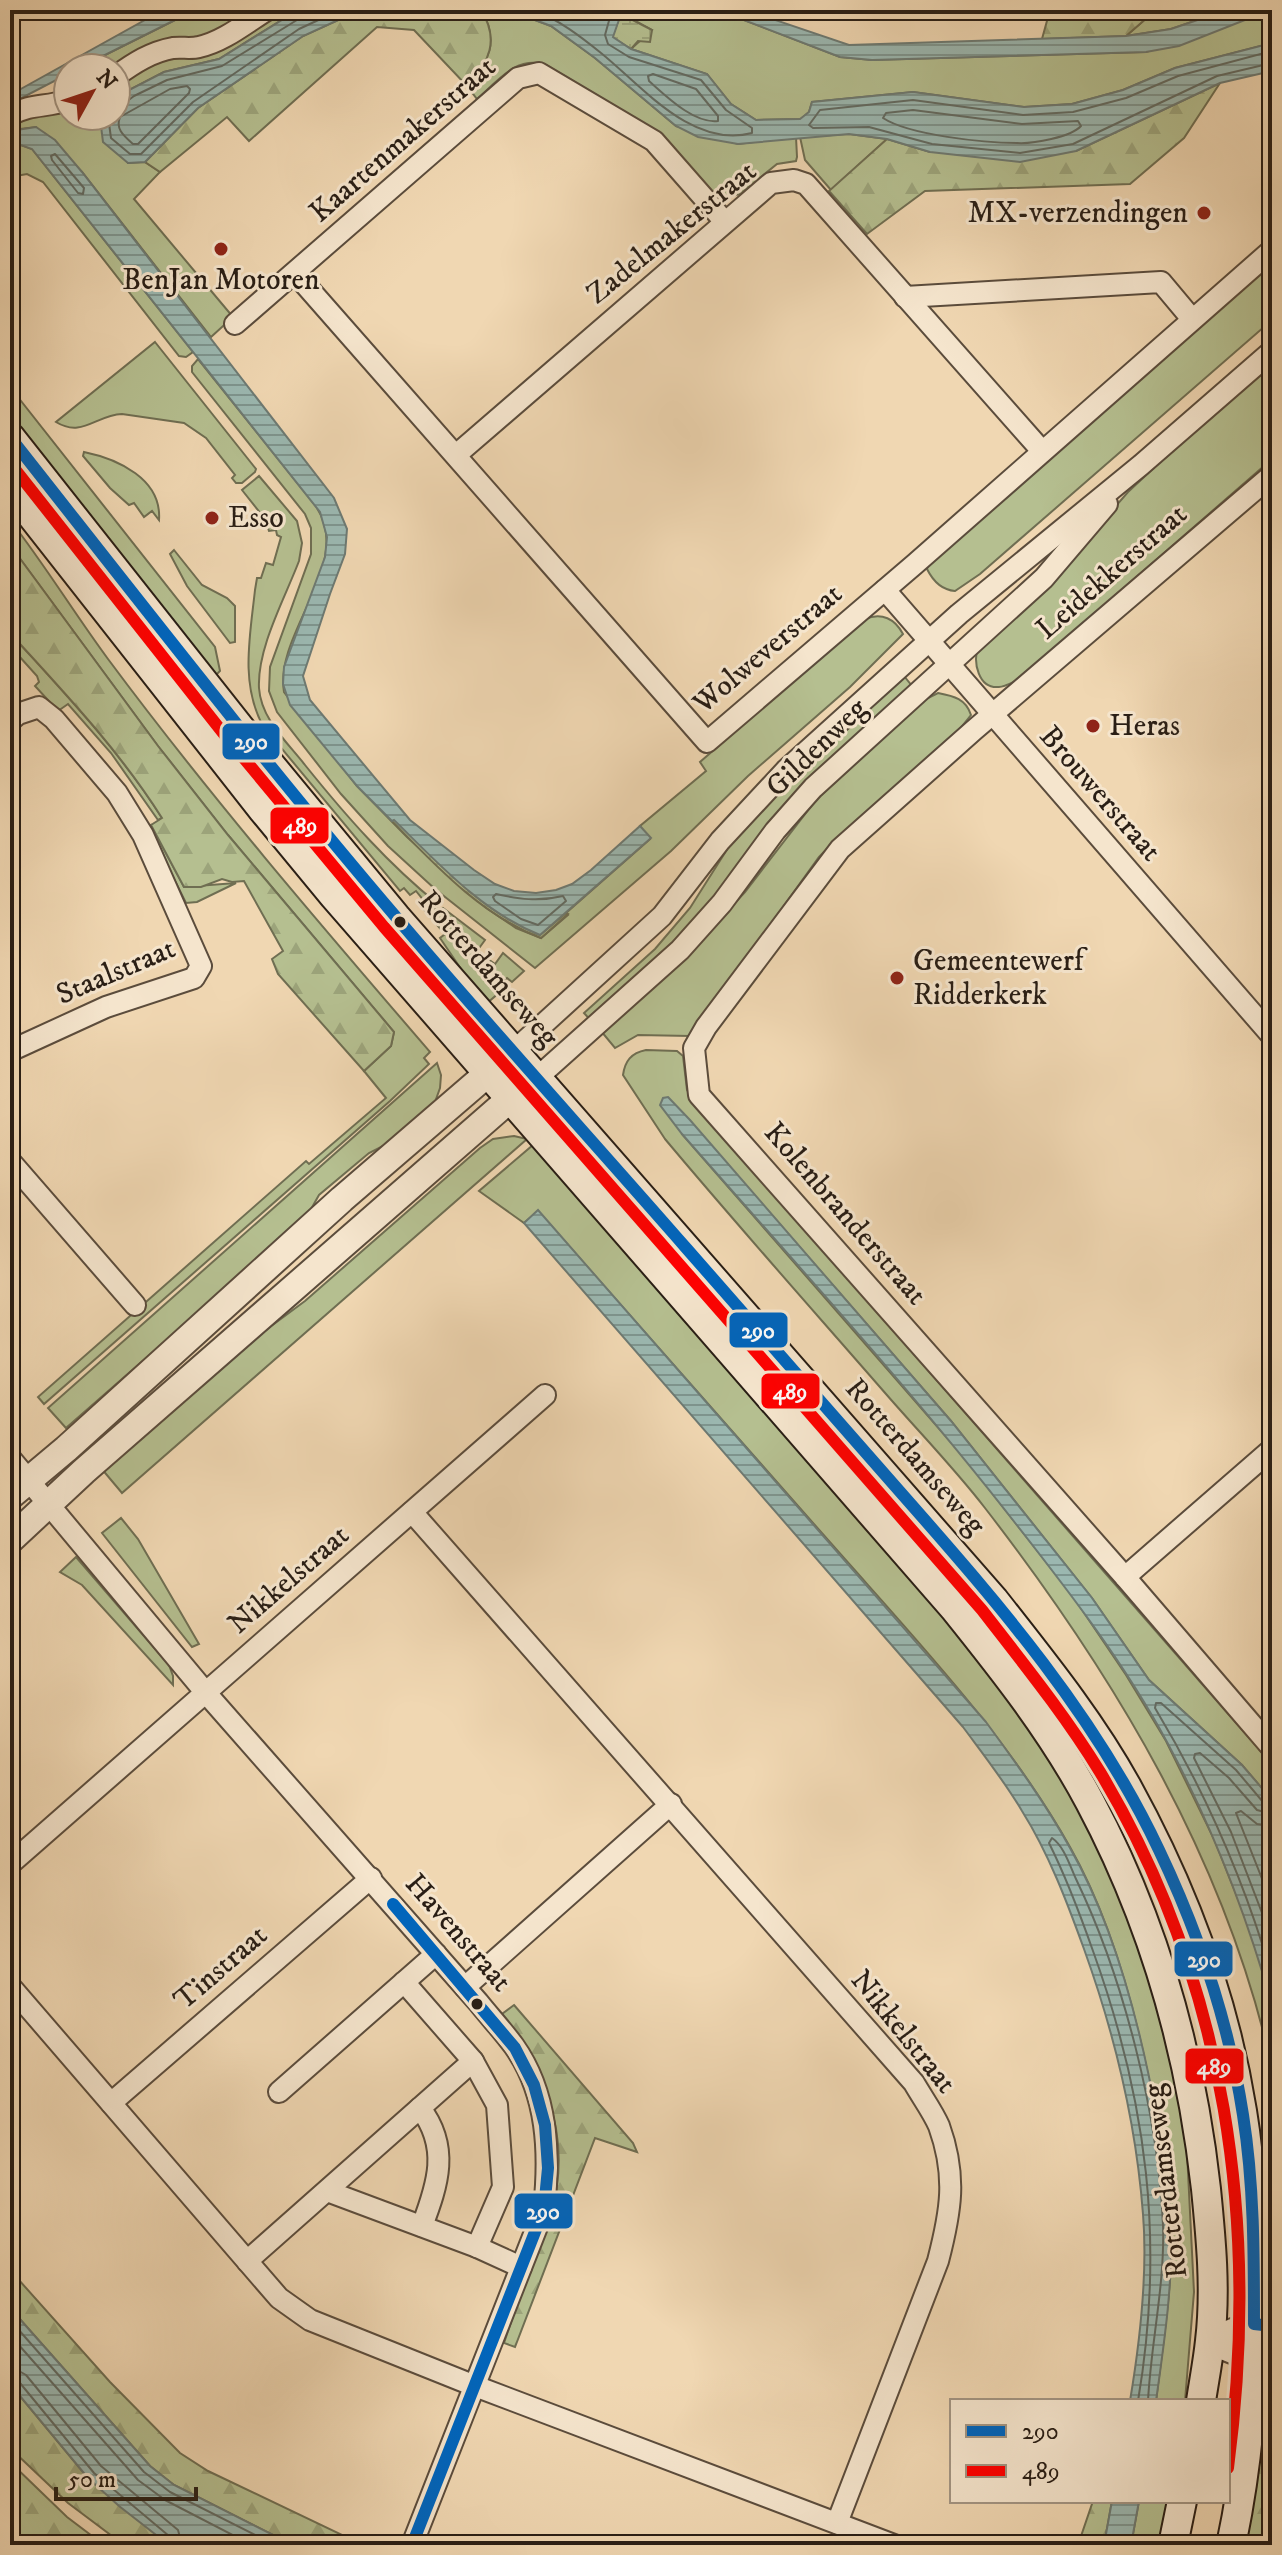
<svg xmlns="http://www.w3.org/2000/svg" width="1282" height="2555" viewBox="0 0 1282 2555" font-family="'IM FELL DW Pica',serif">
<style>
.grass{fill:#b5bf90;stroke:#6f6e52;stroke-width:2}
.forest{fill:url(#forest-firs);stroke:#6f6e52;stroke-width:2}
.wetland{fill:url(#wetland-marsh);stroke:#6f6e52;stroke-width:2}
.water{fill:url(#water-rules);stroke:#6d7a73;stroke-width:2}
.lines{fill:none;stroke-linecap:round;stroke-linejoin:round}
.shore{stroke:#626b63;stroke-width:2}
.minor-casing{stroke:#5b4c3c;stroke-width:24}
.tertiary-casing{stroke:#5b4c3c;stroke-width:30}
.secondary-casing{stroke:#291e15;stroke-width:32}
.minor{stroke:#f5e5cd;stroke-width:20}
.tertiary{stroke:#f5e5cd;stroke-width:26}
.secondary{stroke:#f5e5cd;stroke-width:28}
.bus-1-casing{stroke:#f5e5cd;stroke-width:18}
.bus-2-casing{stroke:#f5e5cd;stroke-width:18}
.bus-1{stroke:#0065bd;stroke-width:12}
.bus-2{stroke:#f00;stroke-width:12}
.poi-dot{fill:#8f2418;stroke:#f5e5cd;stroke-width:3}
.bus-dot{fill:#291e15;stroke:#f5e5cd;stroke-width:3}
.labels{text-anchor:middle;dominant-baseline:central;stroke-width:6;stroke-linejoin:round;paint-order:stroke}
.street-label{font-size:30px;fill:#291e15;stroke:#f5e5cd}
.poi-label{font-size:30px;fill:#291e15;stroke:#f5e5cd;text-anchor:start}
.line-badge{stroke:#f5e5cd;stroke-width:3}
.badge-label{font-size:22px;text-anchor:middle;font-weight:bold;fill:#fff}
</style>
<defs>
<pattern id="forest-firs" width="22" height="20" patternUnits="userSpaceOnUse" patternTransform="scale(2)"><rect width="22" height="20" fill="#b5bf90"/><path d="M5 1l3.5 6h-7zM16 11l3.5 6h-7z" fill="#9ca47b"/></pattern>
<pattern id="wetland-marsh" width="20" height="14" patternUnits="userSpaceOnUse" patternTransform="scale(2)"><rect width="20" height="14" fill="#b5bf90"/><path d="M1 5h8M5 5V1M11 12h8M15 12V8" fill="none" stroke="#9ca47b"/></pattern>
<pattern id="water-rules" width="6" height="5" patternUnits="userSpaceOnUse" patternTransform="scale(2)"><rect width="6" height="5" fill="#9bb8b1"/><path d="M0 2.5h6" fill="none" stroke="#7e958f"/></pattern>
</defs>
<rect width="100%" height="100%" fill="#f0d7b2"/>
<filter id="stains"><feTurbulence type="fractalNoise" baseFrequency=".0025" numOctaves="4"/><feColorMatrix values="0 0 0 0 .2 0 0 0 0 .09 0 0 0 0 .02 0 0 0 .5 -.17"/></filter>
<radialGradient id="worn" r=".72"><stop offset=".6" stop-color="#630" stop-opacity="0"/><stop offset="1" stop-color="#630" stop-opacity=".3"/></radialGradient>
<!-- grass -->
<g class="grass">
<path d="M195,10H298L219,59L164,72L129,90L116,101V68H79Z"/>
<path d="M481,10H508L551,26L595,58L676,126L738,144L796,137L797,157L796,161L777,164L740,194L732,196L716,195L709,190L657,131L546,65C516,55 498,81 477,99L467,86C489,63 500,40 481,10Z"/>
<path d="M615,10H718L840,57L872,60L1146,52L1255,16L1272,13V43L1175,68L1123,90L1072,104L1024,107L913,92L812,102L809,112L801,119L756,120L731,104L707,74L631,49L652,30Z"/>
<path d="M1161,10H1227L1171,29L1126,36L1149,16Z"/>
<path d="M68,104V116H101L100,118L128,163L145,162L160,172L134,199L233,317L211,337L82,172L36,127L12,130L17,117Z"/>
<path d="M849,134L887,139L831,190L805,160L800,137Z"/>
<path d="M21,145L32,149L193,352L186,357L179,356L43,182L27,174L10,177V151Z"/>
<path d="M1272,263V320L980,574L955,591C942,590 933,581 927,569L929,563Z"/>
<path d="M155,342L256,469L255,472L242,483H236L232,478L235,475L206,438L184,423L122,414C96,415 82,438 56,422Z"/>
<path d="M198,359L315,505C356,563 274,631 284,692L357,786L407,837L485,907L516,928L541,938L568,915L566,913L650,839L640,826L706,771L700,762L865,619C882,612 895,619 903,634L850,687L748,776L671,851L535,968L435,889L388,846L341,794L277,712L269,691L270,667L311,554V528L305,514L192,372V366Z"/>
<path d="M1272,363V459L1018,680C1013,682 1005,687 999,687C978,689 973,662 978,647L1051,581L1128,492L1158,464Z"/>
<path d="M10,387L215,647L220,671L214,677L10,418Z"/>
<path d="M84,452C118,459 162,479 159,520L152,511L144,517L134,503L129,505L110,488L83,456Z"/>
<path d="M259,476L297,521L302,543L299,561C285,598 257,648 259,688C261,719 287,742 305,765C346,816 388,864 439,905L429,915L420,905L424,901L416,891L410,895L404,888L400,891L263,726C240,684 250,636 255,590L257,578H261L266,563L273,565L281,537L277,535L276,530L269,531L265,519L242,490Z"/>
<path d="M10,520C45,565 74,613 108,659C209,795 320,924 430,1052L424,1058L429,1064L390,1101L44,1404L38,1397L306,1161L309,1164L386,1098L364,1071L391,1046L394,1032L228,835L158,746L10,545Z"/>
<path d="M174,550L202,585L227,598L235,606V642L230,643L187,586L170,554Z"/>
<path d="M10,633C64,693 119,750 162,818L158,820L111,753L68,704L58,711L35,686L39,682L37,676L10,646Z"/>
<path d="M904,676L912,686L824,764L778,816L707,913L593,1023L584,1013L655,949L690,908L740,829L792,769Z"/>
<path d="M938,693C954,696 966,699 971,715C929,770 866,807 819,857L690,1036L638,1035L615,1048L601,1031L723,916L745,892L816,800L924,700Z"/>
<path d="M151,825L184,887L236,883L197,902L186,903L148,827Z"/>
<path d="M443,908L485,940L477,951L495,964L503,953L524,971L512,982L507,978L502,982L506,987L487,1003L474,988L440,938L445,934L431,918Z"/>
<path d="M646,1050L677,1051L683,1056L687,1090L698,1107L1272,1764V1800L1242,1765L1149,1680L1092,1598L951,1421L689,1120L682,1134L963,1456L1072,1595L1126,1675L1166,1741L1214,1839L1252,1934L1272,2005V2068C1226,1860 1115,1676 985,1508C955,1469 919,1432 886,1394C812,1309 737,1225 665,1139L623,1075C625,1061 631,1053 646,1050Z"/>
<path d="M437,1063L441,1075L440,1088L435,1102L393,1141L369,1153L319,1195L306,1218L66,1428L48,1408Z"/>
<path d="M514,1136L527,1139L122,1493L101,1468L243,1347L305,1301L480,1148L493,1139Z"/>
<path d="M533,1145L970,1645L1024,1715L1095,1837L1138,1936L1184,2092L1194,2292L1185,2401H1156C1163,2343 1173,2285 1171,2226C1170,2191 1164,2156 1157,2121C1141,2031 1116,1928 1070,1847C1008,1737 919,1643 836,1549C737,1436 637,1324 538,1211L524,1223L479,1191Z"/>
<path d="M121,1518L138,1539L199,1644L192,1647L102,1533Z"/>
<path d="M76,1557L169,1665L173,1676V1685L82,1585L60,1572Z"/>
<path d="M1139,2501H1172L1163,2545H1131Z"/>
</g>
<!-- forest -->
<g class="forest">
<path d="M360,10H481C500,40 489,63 467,86L414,30L377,27L249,141L227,117L160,172L145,162L198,108L303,36Z"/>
<path d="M1050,10H1161L1149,16L1126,36L1042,39Z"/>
<path d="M1220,83L1184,138L1130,184L925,191L867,234L829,191L887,139L930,152L1076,151Z"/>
<path d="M10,545L158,746L228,835L394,1032L391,1046L364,1071L278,974L272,959L283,951L244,881L232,882L222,879L201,887H184L151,825L162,818C119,750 64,692 10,633Z"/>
<path d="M514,2005L633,2143L637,2152L595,2138L515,2347L504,2343C514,2313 524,2284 535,2255C543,2233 554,2209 557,2185C566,2121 539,2063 502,2014Z"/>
<path d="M10,2270L110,2382L180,2453L208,2471L363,2545H293L174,2485L150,2466L10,2308Z"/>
<path d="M10,2384L88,2478L169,2545H124L68,2503L10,2448Z"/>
<path d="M1272,2404V2507L1260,2545H1243L1264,2414Z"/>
<path d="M10,2462L67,2517L104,2545H18L10,2537Z"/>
<path d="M1093,2501H1112L1104,2545H1078Z"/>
</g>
<!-- wetland -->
<g class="wetland">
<path d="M621,14L652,30L650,42L638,41L631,49L612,37Z"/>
<path d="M394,819C438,862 482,912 540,935L566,913L568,914L541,938C481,915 436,866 392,821Z"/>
</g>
<!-- water -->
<g class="water">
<path d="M163,10H195L79,68H68V74L10,104V95Z"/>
<path d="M298,10H360L303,36L198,108L145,162L128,163L103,142L100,118L116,116V101L129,90L164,72L219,59Z"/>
<path d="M508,10H581L590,18L599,10H615L621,14L613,37L631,49L707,74L731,104L756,120L800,119L809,112L812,102L913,92L1024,107L1072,104L1123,90L1175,68L1272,43V71L1220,83L1076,151L1020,162L930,152L887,139L849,134L738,144L698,137L676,126L595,58L551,26Z"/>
<path d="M718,10H746L849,45L1126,36L1171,29L1227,10H1272V13L1255,16L1179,46L1146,52L872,60L840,57Z"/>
<path d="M36,127L55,140L82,172L334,498L347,529L345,554L330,594L303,676L310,700L410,820L474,870L495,884L514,891L536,893L556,890L572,884L591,870L640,826L651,838L540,935C482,912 438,863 394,820L392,821L357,786L290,705L283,684L284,667L325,557L327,537L320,512L32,149L21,145L10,151V131Z"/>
<path d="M668,1097L690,1120L951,1421L1092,1598L1149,1680L1242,1765L1272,1800V2005C1246,1913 1212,1826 1167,1742C1125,1664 1070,1593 1016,1524C911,1389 795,1263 682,1134L660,1105L663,1098Z"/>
<path d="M538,1210L986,1722C1016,1763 1046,1804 1070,1848C1115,1927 1141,2029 1157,2118C1163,2154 1170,2190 1171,2226C1173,2284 1164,2344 1156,2401H1130C1140,2341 1148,2275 1143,2214C1136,2123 1115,2035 1084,1949C1067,1902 1049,1854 1022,1811C1005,1782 983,1754 963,1727L524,1223Z"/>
<path d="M10,2308L150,2466L174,2485L293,2545H169L119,2506L88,2478L10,2384Z"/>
<path d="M1112,2501H1139L1131,2545H1104Z"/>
</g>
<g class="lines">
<!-- shore -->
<g class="shore">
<path d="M534,10C559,20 580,36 601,53C642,86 692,149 752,133V128L726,110L701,80L629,57L608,44L605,35L612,10"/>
<path d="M1272,51L1178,76L1126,98L1073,112L1023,115L913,100L820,110L809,125L813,128L869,127L932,144L1020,153L1073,144L1217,76L1272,63"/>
<path d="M653,74L696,89L718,116V121C694,124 666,96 649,81L648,76Z"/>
<path d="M187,86L190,89L189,93L138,144H133C124,136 115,129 120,117L170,89Z"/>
<path d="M116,106L122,105L134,96L167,80L222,66L297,20L301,10"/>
<path d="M913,110L1022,124L1078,121L1081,126C1071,137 1033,144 1017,143C984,143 909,135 883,118L886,113Z"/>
<path d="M108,116L111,138L130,154H141L193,102L299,29L340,10"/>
<path d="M55,154L84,188L83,194L78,193L52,160L51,156Z"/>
<path d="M496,894C519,899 538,902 563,896L566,901L538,925L521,919L495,901L493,897Z"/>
<path d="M1272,1804L1263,1802L1236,1770L1161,1703H1156L1155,1708C1205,1791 1245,1883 1272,1976"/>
<path d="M1272,1814L1257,1810L1229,1778L1200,1753L1195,1754L1194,1758L1231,1832L1272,1939"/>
<path d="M1272,1826L1257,1824L1241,1811L1236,1813L1272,1904"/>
<path d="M10,2320L144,2472L170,2492L275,2545"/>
<path d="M10,2335L138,2480L165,2500L252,2545"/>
<path d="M10,2369L19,2371L26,2375L101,2466L178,2530L182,2545"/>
<path d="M10,2380L20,2383L94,2473L169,2536L172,2545"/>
<path d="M1138,2401C1165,2242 1147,2101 1093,1951C1080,1914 1066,1877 1049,1843L1052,1838C1064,1846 1070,1866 1076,1879C1124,1979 1158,2114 1163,2225C1165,2285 1151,2342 1148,2401"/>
</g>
<!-- minor casing -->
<g class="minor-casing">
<g id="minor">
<path d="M116,76C134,63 151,52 173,48C182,47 191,49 199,47C223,42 246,23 267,10"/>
<path d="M10,115C33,103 45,108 68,100"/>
<path d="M295,273L707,742L915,564L1272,250"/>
<path d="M905,297L1161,282L1192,319"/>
<path d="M235,324L518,78L539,73L654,141L725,222"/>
<path d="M456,455L771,183L794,180L806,184L1042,451"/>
<path d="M1272,475L974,730L840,849L706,1027L694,1048L699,1095L1125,1577L1272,1748"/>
<path d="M885,590L1272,1036"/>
<path d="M10,721L18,714L39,707L54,719L117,793L143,835L201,966L194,978L106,1007L10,1051"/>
<path d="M515,1050L662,916L720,841L786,770L959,614L1141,465L1272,351"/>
<path d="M538,1077L680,950L722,903L775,831L813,788L1044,578L1107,504"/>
<path d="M10,1161L135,1305"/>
<path d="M10,1458L206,1693L478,2002C490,2017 503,2031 514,2046C548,2094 550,2153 544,2209L412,2545"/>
<path d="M412,1512L914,2083C922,2097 933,2112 939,2126C957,2176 951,2211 938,2261L837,2523"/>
<path d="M1125,1577L1272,1449"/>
<path d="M10,1864L545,1395"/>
<path d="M10,1986L279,2298L310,2320L475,2386L894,2545"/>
<path d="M465,1987L671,1804"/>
<path d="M473,2061L497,2105L503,2187L477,2247"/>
<path d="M279,2092L436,1954"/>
<path d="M111,2103L371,1878"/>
<path d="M420,2108C450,2147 438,2184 422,2226"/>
<path d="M327,2191L477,2247L521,2267"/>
<path d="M247,2261L473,2061L404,1982"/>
</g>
</g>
<!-- tertiary casing -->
<g class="tertiary-casing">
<g id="tertiary">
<path d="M10,1496L66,1449L342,1199L515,1050"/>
<path d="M10,1540L84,1471L511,1098L538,1077"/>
<path d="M1210,2341L1255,2359L1272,2360"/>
<path d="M1210,2341L1254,2324L1272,2326"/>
</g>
</g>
<!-- secondary casing -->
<g class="secondary-casing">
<g id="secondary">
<path d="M10,437L240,728L396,917L994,1600C1041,1660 1090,1720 1127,1787C1182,1887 1224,1998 1242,2111C1252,2171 1253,2232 1254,2292C1255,2378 1249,2461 1231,2545"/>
<path d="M10,488L263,810L334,896L954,1608C1003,1669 1053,1732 1090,1802C1154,1922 1191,2054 1206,2189C1211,2239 1216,2291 1210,2341C1208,2361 1204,2381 1201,2401"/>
<path d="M1173,2545L1182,2501"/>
</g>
</g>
<!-- minor -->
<use href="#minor" class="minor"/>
<!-- tertiary -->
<use href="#tertiary" class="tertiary"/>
<!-- secondary -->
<use href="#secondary" class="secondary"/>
<!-- bus-1 casing -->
<g class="bus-1-casing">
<g id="bus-1">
<path d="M10,437C137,598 263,761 396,917C491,1029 590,1138 687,1249C759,1331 830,1412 902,1494C999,1604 1096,1716 1159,1850C1199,1934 1229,2024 1243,2115C1254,2184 1254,2255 1254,2324L1272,2326"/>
<path d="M393,1904L515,2048L534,2085L545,2125L548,2168L544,2209L412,2545"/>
</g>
</g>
<!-- bus-2 casing -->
<g class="bus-2-casing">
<path id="bus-2" d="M10,463L227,738L384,927L982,1610C1023,1663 1065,1715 1100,1772C1227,1984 1260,2225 1228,2468"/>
</g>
<!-- bus-1 -->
<use href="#bus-1" class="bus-1"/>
<!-- bus-2 -->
<use href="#bus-2" class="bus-2"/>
</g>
<!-- markers -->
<g class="poi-dot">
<circle cx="1204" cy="213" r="8"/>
<circle cx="221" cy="249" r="8"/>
<circle cx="212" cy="518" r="8"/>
<circle cx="1093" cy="726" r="8"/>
<circle cx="897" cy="978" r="8"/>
</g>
<g class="bus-dot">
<circle cx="400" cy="922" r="7"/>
<circle cx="477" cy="2004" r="7"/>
</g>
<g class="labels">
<!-- street labels -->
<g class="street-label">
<text transform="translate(403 140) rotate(-41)">Kaartenmakerstraat</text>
<text transform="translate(672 233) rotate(-39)">Zadelmakerstraat</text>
<text transform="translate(1112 572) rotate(-41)">Leidekkerstraat</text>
<text transform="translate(768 649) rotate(-40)">Wolweverstraat</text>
<text transform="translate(817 748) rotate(-44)">Gildenweg</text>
<text transform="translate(1100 794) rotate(49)">Brouwerstraat</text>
<text transform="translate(488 969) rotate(49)">Rotterdamseweg</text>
<text transform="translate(116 972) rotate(-23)">Staalstraat</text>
<text transform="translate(845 1214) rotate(49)">Kolenbranderstraat</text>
<text transform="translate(915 1457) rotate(49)">Rotterdamseweg</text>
<text transform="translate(289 1580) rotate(-41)">Nikkelstraat</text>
<text transform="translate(458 1933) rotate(49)">Havenstraat</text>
<text transform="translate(221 1968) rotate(-41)">Tinstraat</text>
<text transform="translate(903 2032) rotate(51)">Nikkelstraat</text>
<text transform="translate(1166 2181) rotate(-97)">Rotterdamseweg</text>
</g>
<!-- poi labels -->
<g class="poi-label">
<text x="1188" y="213" text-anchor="end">MX-verzendingen</text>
<text x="221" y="280" text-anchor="middle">BenJan Motoren</text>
<text x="228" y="518">Esso</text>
<text x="1109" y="726">Heras</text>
<text x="913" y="961">Gemeentewerf<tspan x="913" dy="34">Ridderkerk</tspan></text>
</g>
</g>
<g class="line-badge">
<rect x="221" y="722" width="60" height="39" rx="8" fill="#0065bd"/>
<rect x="269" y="806" width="61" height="39" rx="8" fill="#f00"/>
<rect x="728" y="1311" width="61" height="38" rx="8" fill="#0065bd"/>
<rect x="760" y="1372" width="61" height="38" rx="8" fill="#f00"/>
<rect x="1173" y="1940" width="61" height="38" rx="8" fill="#0065bd"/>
<rect x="1184" y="2047" width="61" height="38" rx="8" fill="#f00"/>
<rect x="513" y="2192" width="61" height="38" rx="8" fill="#0065bd"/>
</g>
<g class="badge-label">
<text x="251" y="749">290</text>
<text x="300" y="833">489</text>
<text x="758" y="1338">290</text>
<text x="790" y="1399">489</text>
<text x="1204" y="1967">290</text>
<text x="1214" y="2074">489</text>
<text x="543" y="2219">290</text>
</g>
<!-- margin -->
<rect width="1282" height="2555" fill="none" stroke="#f0d7b2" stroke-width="40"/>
<rect x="12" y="12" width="1258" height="2531" fill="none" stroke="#291e15" stroke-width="4"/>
<rect x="20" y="20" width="1242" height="2515" fill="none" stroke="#291e15" stroke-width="2"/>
<!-- legend -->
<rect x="950" y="2399" width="280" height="104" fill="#f5e5cd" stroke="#a39583" stroke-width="2"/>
<rect x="966" y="2425" width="40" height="12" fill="#0065bd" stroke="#a39583" stroke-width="2"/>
<text x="1022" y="2439" font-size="24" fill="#291e15">290</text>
<rect x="966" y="2465" width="40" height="12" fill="#ff0000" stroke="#a39583" stroke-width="2"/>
<text x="1022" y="2479" font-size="24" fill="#291e15">489</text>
<!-- north arrow -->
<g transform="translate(92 92) rotate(50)"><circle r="38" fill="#f5e5cd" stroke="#a39583" stroke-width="2"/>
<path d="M0-6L14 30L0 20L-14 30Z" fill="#8f2418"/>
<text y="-12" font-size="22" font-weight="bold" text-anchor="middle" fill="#291e15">N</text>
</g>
<!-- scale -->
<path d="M56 2487v12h140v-12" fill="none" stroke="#291e15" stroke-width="4"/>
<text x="68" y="2487" font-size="24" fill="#291e15" stroke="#f5e5cd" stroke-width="6" paint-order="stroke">50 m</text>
<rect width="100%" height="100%" filter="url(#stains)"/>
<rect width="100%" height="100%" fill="url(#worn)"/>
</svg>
